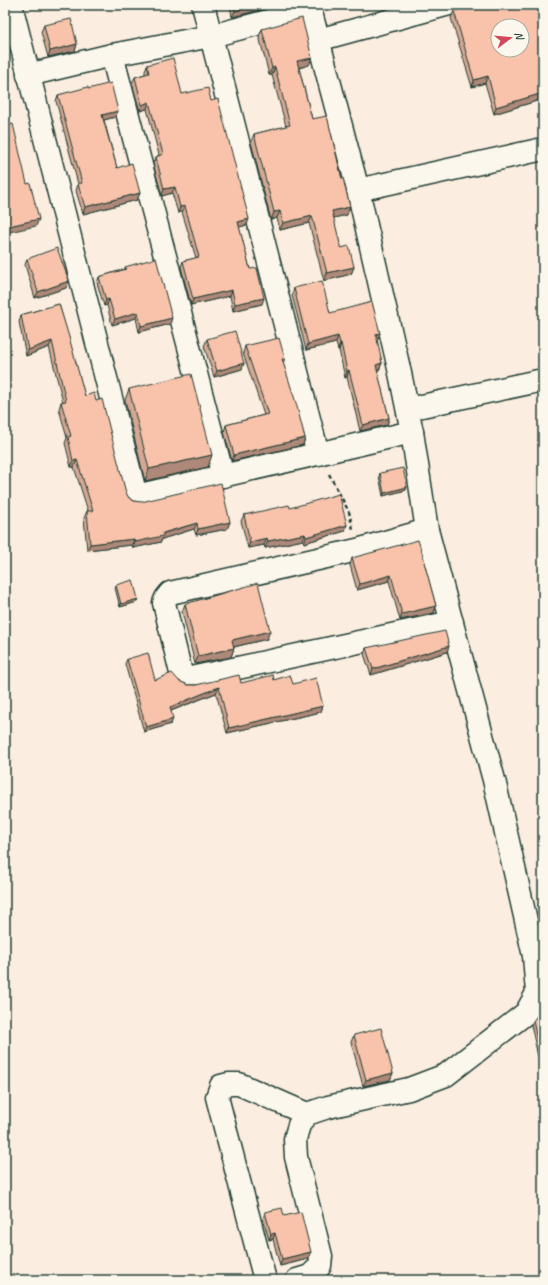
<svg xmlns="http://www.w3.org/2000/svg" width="548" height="1285" viewBox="0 0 548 1285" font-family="Caveat,sans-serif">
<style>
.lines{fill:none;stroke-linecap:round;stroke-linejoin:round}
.street-casing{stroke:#1f3d34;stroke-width:25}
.path{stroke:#1f3d34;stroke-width:2.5;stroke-dasharray:4 3;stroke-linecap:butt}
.street{stroke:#fbf7ec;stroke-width:22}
.wall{fill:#d6a893;stroke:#1f3d34}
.shaded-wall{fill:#ae8878;stroke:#1f3d34}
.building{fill:#f9c3ab;stroke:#1f3d34;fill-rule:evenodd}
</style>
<rect width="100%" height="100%" fill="#fbeddf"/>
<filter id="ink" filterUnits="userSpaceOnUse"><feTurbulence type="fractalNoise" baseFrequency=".025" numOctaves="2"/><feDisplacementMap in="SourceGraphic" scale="8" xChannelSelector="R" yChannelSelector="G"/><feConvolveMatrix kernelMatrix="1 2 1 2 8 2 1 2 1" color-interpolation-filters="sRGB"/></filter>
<g filter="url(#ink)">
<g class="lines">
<!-- street casing -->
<g class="street-casing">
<g id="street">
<path d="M11,5L136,496L412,432"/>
<path d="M203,5L318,454"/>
<path d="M318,40L446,5"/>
<path d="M112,55L223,476"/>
<path d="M28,75L112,55L211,36L310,10"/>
<path d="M358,190L543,149"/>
<path d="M408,409L543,380"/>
<path d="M427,530L357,550L170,593L166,598L164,603L181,673L186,678H191L452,622"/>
<path d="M265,1280L217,1097L221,1086L229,1084H239L307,1114"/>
<path d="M297,1280L310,1276L320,1266L321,1256L296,1157L295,1139L299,1125L307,1114L328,1107L409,1089L446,1075L526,1013L537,993L534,956L494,780L427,530L412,432L400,373L358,190L309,5"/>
</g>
</g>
<!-- path -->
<path class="path" d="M329,474L349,512L353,529"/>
<!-- street -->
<use href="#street" class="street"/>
</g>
<!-- wall -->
<g class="wall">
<path d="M230,5H280L232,17Z"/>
<path d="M543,5V99L494,114L485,83L472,87L451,18L454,11Z"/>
<path d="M44,25L77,44L75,51L48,57L41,32Z"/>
<path d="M262,29L309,65L299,68L312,119L347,215L333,218L341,248L354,267L351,274L324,281L309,223L280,230L277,218L271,220L251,142L254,134L286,126L272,75H269L259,36Z"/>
<path d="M147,65L182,94L211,101L247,225L239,227L250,269L262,304L233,311L230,296L191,305L181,267L183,261L196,258L182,212L178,213L172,193L162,196L153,163L156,157L159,155L147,109L140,111L132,83L135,77L145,74V71Z"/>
<path d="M88,89L118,111L115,117L104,120L117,168L140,193L137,200L83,214L76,191L78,184L56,101L58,95Z"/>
<path d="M27,259L66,288L35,298L25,265Z"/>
<path d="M125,267L170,324L139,332L136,318L112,325L107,305L104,306L97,283L99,277L125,269Z"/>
<path d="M294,288L330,313L380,333L378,339L377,340L382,363L379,370H377L389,418L387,425L360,431L347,377L345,378L339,350H338L336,343L306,350L292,295Z"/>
<path d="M59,304L85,396L96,401L126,493L129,498L134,501L230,522L227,529L196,535L194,529L162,539L161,542L133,548L132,545L87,550L84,518L87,511H88L74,467H71L65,443L67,438L59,409L61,402H63L49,347L26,356L19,322L21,315Z"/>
<path d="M207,339L244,363L242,369L214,377L204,346Z"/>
<path d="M245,346L285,359L283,363L305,438L303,445L232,461L224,432L226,425L264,415L243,353Z"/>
<path d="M129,389L208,467L145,481L125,400Z"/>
<path d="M380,473L406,490L383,496L379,476Z"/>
<path d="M290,508L345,531L304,543L303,540L265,548L264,545L248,548L241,521L244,515Z"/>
<path d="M352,558L424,563L436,606L434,613L400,620L389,581L357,590L350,565Z"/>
<path d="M116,585L137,602L120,607L115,588Z"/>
<path d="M185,604L267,639L234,647V648L231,657L195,664L182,612Z"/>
<path d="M449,646L447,652L371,675L364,654L366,648Z"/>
<path d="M127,659L155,680L179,681L188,685L241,683L274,680L293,684L321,712L227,733L216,693L171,711V724L144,732L125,664Z"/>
<path d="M543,1013V1069L541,1070L531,1025L533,1021Z"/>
<path d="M354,1035L393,1073L390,1080L363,1086L351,1042Z"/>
<path d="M265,1212L284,1216L308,1259L280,1266L273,1239L269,1240L263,1219Z"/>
</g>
<!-- shaded-wall -->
<g class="shaded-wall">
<path d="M256,5H280L232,17L235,11Z"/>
<path d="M77,44L75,51L48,57L50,51Z"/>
<path d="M312,58L309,65L294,69L297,61Z"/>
<path d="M275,67L272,75H269L272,68Z"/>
<path d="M488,76L485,83L472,87L474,80Z"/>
<path d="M543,93V99L494,114L496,107Z"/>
<path d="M149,102L147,109L140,111L142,105Z"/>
<path d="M118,111L115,117L100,121L102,115Z"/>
<path d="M175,187L172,193L162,196L164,189Z"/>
<path d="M140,193L137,200L83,214L85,207Z"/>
<path d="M185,206L182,212L178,213L180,207Z"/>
<path d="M350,207L347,215L329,219L332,211Z"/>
<path d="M280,211L277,218L271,220L274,212Z"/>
<path d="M312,216L309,223L280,230L283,223Z"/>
<path d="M39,219L36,226L5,233V227Z"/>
<path d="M249,219L247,225L236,228L238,222Z"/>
<path d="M354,267L351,274L324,281L327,273Z"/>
<path d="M69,281L66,288L35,298L38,292Z"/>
<path d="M232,290L230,296L191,305L193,299Z"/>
<path d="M264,298L262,304L233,311L235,304Z"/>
<path d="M109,299L107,305L104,306L106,300Z"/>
<path d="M138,312L136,318L112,325L115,319Z"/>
<path d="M172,318L170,324L139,332L141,326Z"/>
<path d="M380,333L378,339L373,341L376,334Z"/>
<path d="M338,336L336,343L306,350L308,344Z"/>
<path d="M52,341L49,347L26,356L28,350Z"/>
<path d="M340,343H341L339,350H338Z"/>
<path d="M244,363L242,369L214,377L217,371Z"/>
<path d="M382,363L379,370L373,371L376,365Z"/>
<path d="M349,370L347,377L345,378L347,371Z"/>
<path d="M389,418L387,425L360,431L363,425Z"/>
<path d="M305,438L303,445L232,461L234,455Z"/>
<path d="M212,455L208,467L145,481L149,469Z"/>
<path d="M77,460L74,467H71L73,461Z"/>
<path d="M407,487L406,490L383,496L384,493Z"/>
<path d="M230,522L227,529L196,535L198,529Z"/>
<path d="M197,523L194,529L162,539L161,542L133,548L135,542Z"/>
<path d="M347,525L345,531L304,543L306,537Z"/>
<path d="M305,534L303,540L265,548L268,541Z"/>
<path d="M267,538L264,545L248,548L250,542Z"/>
<path d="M134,539L132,545L87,550L90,544Z"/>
<path d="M391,575L389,581L357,590L360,584Z"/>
<path d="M138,599L137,602L120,607L121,604Z"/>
<path d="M436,606L434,613L400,620L402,614Z"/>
<path d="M270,631L267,639L229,648L232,640Z"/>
<path d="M449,646L447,652L371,675L373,669Z"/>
<path d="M234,648L231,657L195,664L198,656Z"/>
<path d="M219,687L216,693L168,712L170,707Z"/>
<path d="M323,706L321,712L227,733L229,728Z"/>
<path d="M173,719L171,724L144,732L146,727Z"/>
<path d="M393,1073L390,1080L363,1086L366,1080Z"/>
<path d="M275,1233L273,1239L269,1240L271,1234Z"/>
<path d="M311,1252L308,1259L280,1266L282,1259Z"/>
</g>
<!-- building -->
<g class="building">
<path d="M234,5H256L235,11Z"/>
<path d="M475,5H543V93L496,107L488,76L474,80L454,11ZM498,26H522V50H498Z"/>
<path d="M302,18L312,58L297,61L312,119L327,116L342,179L343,178L350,207L332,211L341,248L349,246L354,267L327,273L312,216L283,223L280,211L274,212L254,134L290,125L275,67L272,68L262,29Z"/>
<path d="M71,19L77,44L50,51L44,25Z"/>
<path d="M173,58L182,94L208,88L211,101L218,99L249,219L238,222L250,269L257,268L264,298L235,304L232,290L193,299L183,261L199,257L185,206L180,207L175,187L164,189L156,157L163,154L149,102L142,105L135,77L149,73L147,65Z"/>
<path d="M111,83L118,111L102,115L117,168L132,163L140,193L85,207L78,184L82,183L58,95L88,87V89Z"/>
<path d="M13,124L27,184L30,183L39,219L5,227V126Z"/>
<path d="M57,248L69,281L38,292L27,259Z"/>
<path d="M156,258L172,318L141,326L138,312L115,319L109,299L106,300L99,277L126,269L125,267Z"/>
<path d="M322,281L330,313L372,302L380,333L376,334L382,363L376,365L389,418L363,425L349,370L347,371L341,343H340L338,336L308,344L294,288Z"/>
<path d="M59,304L69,337L85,396L94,393L96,401L102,399L126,493L129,498L134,501L141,502L221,483L230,522L198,529L197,523L163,533V536L135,542L134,539L90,544L87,511H93L77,460L73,461L68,437L71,436L61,402L66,401L52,341L28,350L21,315Z"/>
<path d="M235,331L244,363L217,371L207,339Z"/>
<path d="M279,338L285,359H282L296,403L305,438L234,455L226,425L268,414L245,346Z"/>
<path d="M191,374L212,455L149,469L129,389Z"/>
<path d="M403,468L407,487L384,493L380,473Z"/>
<path d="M339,494L347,525L306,537L305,534L268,541L267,538L250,542L244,515L289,505L290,508Z"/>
<path d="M418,540L425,562H424L436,606L402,614L391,575L360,584L352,558Z"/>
<path d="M133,580L138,599L121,604L116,585Z"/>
<path d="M258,583L270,631L232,640L234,648L198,656L185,604Z"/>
<path d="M445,631L449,646L373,669L366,648Z"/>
<path d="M148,653L155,680L172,673L179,681L188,685H196L239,675L241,683L273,675L274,680L290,675L293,684L316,678L323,706L229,728L219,687L170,707L173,719L146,727L127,659Z"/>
<path d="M539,1013H543V1066L533,1021Z"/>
<path d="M381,1028L393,1073L366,1080L354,1035Z"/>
<path d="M282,1208L284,1216L301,1212L311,1252L282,1259L275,1233L271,1234L265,1212Z"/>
</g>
</g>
<!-- margin -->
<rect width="548" height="1285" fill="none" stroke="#fbf7ec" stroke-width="20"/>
<rect x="10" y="10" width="528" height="1265" fill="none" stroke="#1f3d34" stroke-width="1.5" filter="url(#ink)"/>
<!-- north arrow -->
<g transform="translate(510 38) rotate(74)"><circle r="19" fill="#fbf7ec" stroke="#a3ada2"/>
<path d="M0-3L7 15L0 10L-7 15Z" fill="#d1495b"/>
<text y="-6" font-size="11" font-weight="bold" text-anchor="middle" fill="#1f3d34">N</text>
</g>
</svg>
